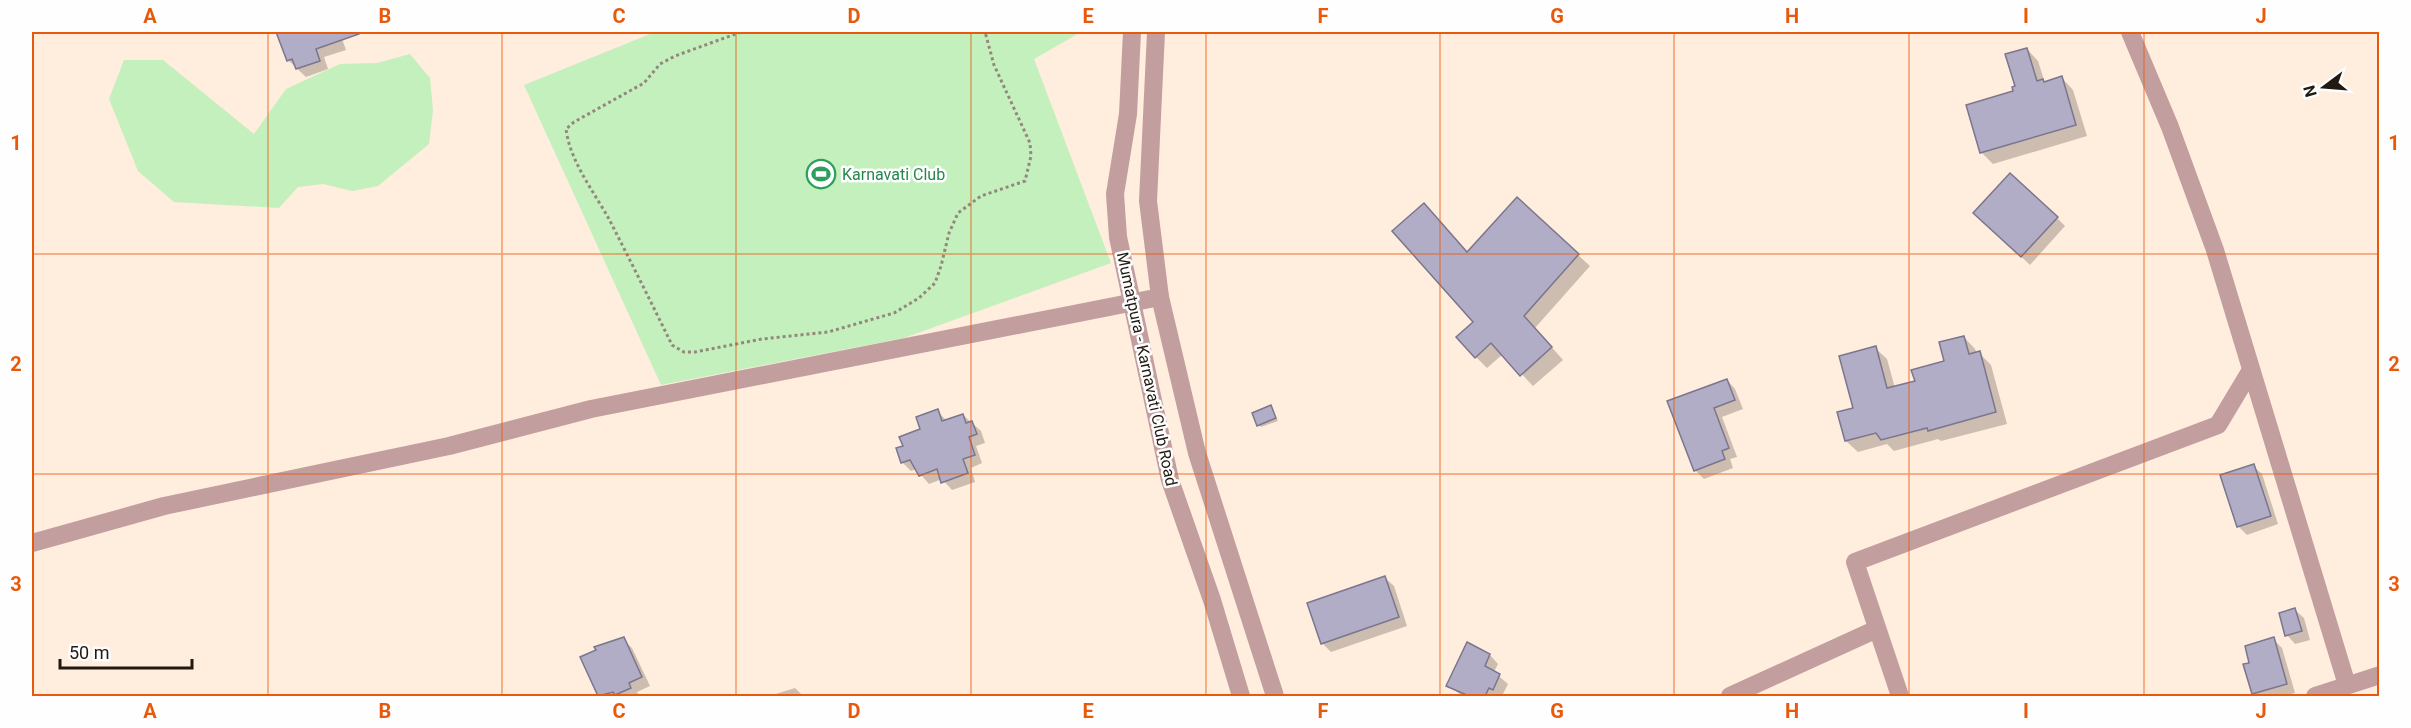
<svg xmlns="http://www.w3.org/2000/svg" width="2411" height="728" viewBox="0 0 2411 728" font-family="Roboto,sans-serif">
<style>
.green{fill:#c4f0bd}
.shadow{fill:#0003}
.building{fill:#b2adc6;stroke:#7a768d;stroke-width:1.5}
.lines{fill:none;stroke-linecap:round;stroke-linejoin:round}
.path{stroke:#94877c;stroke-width:3;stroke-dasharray:3 3;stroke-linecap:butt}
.minor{stroke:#c29e9f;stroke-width:18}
.grid{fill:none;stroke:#e8590c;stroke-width:1.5;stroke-opacity:0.55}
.labels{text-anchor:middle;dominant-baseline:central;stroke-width:5;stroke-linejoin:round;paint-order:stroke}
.leisure-label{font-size:16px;fill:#27864d;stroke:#fefefe;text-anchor:start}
.street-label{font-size:16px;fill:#211a13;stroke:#fefefe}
.neatline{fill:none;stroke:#e8590c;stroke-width:2}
.grid-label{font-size:20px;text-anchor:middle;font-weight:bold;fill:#e8590c}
</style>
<rect width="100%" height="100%" fill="#ffeddd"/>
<!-- green -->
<g class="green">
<path d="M655,32H1081L1034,59L1111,263L904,338L661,385L524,85Z"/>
<path d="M410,54L430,78L433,110L429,144L378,186L352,191L323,184L298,187L279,208L174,202L138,171L109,99L124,60H163L254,134L286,89L340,64L377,63Z"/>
</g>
<!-- shadow -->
<g class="shadow">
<path d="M278,32H337L341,36L346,50L324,57L328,69L306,77L288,60Z"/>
<path d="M2027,49L2038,61L2045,83L2062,78L2073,90L2087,136L1993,164L1981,152L2015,92Z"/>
<path d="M2057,218L2065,226L2030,265L1984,221Z"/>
<path d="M1468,254L1578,255L1590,266L1535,328L1563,360L1533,386L1503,354L1487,368L1476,357Z"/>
<path d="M1964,337L1975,349L1977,354L1979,353L1991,365L2007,424L1941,441L1938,439L1894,451L1887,444L1858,452L1846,441L1875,348L1887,359L1895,388L1916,382L1946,362Z"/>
<path d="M1727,380L1735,389L1743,409L1722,417L1737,457L1730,459L1733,468L1704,479L1695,470L1669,402Z"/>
<path d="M1270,407L1278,421L1261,427L1259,425Z"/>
<path d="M937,411L946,420L963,415L981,431L985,443L976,446L982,463L971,468L975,482L952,490L942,479L929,484L916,469L911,471L902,462L904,447L922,430Z"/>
<path d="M2253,466L2262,474L2278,524L2247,535L2238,526Z"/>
<path d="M1385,578L1394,586L1407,626L1331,652L1322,643Z"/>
<path d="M2295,610L2304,618L2310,640L2295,644L2287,635Z"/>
<path d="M623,639L632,648L650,686L637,692L639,696H599L582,658Z"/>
<path d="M2273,639L2282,648L2295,693L2283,696H2256L2253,694L2245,665L2251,664Z"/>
<path d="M1468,644L1490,655L1498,664L1494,672L1508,684L1502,696H1462L1448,685Z"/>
<path d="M795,688L803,696H769Z"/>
</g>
<!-- building -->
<g class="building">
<path d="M276,32H359V34L316,49L320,61L296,69L292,59L287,61Z"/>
<path d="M2027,48L2037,81L2043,79L2044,82L2062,76L2076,125L1980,153L1966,105L2013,91L2012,87L2015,86L2005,54Z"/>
<path d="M2010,173L2058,217L2021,257L1973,213Z"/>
<path d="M1517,197L1579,254L1524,316L1552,347L1520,376L1491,343L1475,358L1456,337L1473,322L1392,231L1424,203L1467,252Z"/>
<path d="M1964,336L1969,354L1980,351L1996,412L1928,431L1927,428L1881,440L1876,433L1845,441L1837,412L1853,408L1839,356L1876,346L1887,388L1915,381L1911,370L1944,361L1939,342Z"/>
<path d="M1727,379L1735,400L1714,408L1729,448L1722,451L1725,459L1694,471L1667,401Z"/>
<path d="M1271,405L1276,418L1257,426L1252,413Z"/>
<path d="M938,409L942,421L963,414L966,423L972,421L977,434L969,437L975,455L963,459L968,473L941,483L937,469L919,476L910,460L901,463L896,448L903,446L899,437L920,429L916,417Z"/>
<path d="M2254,464L2271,516L2237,527L2220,475Z"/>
<path d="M1385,576L1399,617L1321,644L1307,603Z"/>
<path d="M2295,608L2302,631L2285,636L2279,613Z"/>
<path d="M624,637L642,677L629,683L631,688L615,695L613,692L598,696L580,657L596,650L594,647Z"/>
<path d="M2274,637L2287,684L2252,694L2243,664L2249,663L2245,646Z"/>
<path d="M1467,642L1490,654L1485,666L1500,674L1493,690L1489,688L1485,696H1469L1446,686Z"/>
</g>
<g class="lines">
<!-- path -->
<path class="path" d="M741,32L675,56L660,64L644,83L574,122L566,129C570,162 595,193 610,221C631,262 652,304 672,345L684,352H695L762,339L828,332L894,313L919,298L935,283L941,266L949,233L958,213L981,196L1025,181L1031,156L1030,143L994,65L985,32"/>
<!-- minor -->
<g class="minor">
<path d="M1132,32L1128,114L1115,194L1118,237L1170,480L1212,600L1241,696"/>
<path d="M1156,32L1148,201L1160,297L1197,453L1275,696"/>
<path d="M2130,32L2170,127L2215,250L2347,685"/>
<path d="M32,543L164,506L449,446L591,409L1160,297"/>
<path d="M1730,696L1877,629"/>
<path d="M1900,696L1855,562L2218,425L2251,370"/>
<path d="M2315,696L2380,675"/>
</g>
</g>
<!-- grid -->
<path class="grid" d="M268,32V696M502,32V696M736,32V696M971,32V696M1206,32V696M1440,32V696M1674,32V696M1909,32V696M2144,32V696M32,254H2380M32,474H2380"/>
<!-- icons -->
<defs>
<g id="stadium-ring" transform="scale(1.5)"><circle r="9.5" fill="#fefefe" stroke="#2e9e5b" stroke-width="1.5"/><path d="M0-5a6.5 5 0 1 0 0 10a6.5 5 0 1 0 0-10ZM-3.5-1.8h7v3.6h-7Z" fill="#2e9e5b"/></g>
</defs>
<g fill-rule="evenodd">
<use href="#stadium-ring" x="821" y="174"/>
</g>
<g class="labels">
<!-- leisure labels -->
<g class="leisure-label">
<text x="842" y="174">Karnavati Club</text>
</g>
<!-- street labels -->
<g class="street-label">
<text transform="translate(1147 369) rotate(78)">Mumatpura - Karnavati Club Road</text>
</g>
</g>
<!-- border -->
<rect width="2411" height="728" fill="none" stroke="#fefefe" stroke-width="66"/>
<!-- north arrow -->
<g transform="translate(2324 87) rotate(254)" stroke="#fefefe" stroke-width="4.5" paint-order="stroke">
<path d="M0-4.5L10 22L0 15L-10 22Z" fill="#211a13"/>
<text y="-9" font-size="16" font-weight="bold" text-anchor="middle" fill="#211a13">N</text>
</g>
<!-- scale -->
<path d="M60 659v9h132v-9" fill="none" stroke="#211a13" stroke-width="3"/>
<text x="69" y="659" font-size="18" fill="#211a13" stroke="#fefefe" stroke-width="4.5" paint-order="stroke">50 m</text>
<rect x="33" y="33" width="2345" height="662" class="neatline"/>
<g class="grid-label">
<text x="150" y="23">A</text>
<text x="385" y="23">B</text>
<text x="619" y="23">C</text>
<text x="854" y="23">D</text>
<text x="1088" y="23">E</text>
<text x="1323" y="23">F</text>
<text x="1557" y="23">G</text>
<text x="1792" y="23">H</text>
<text x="2026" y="23">I</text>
<text x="2261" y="23">J</text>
<text x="16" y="150">1</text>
<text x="2394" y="150">1</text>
<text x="16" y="371">2</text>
<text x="2394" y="371">2</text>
<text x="16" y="591">3</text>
<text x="2394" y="591">3</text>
<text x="150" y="718">A</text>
<text x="385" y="718">B</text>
<text x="619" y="718">C</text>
<text x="854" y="718">D</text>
<text x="1088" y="718">E</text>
<text x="1323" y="718">F</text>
<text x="1557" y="718">G</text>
<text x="1792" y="718">H</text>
<text x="2026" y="718">I</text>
<text x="2261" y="718">J</text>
</g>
</svg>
